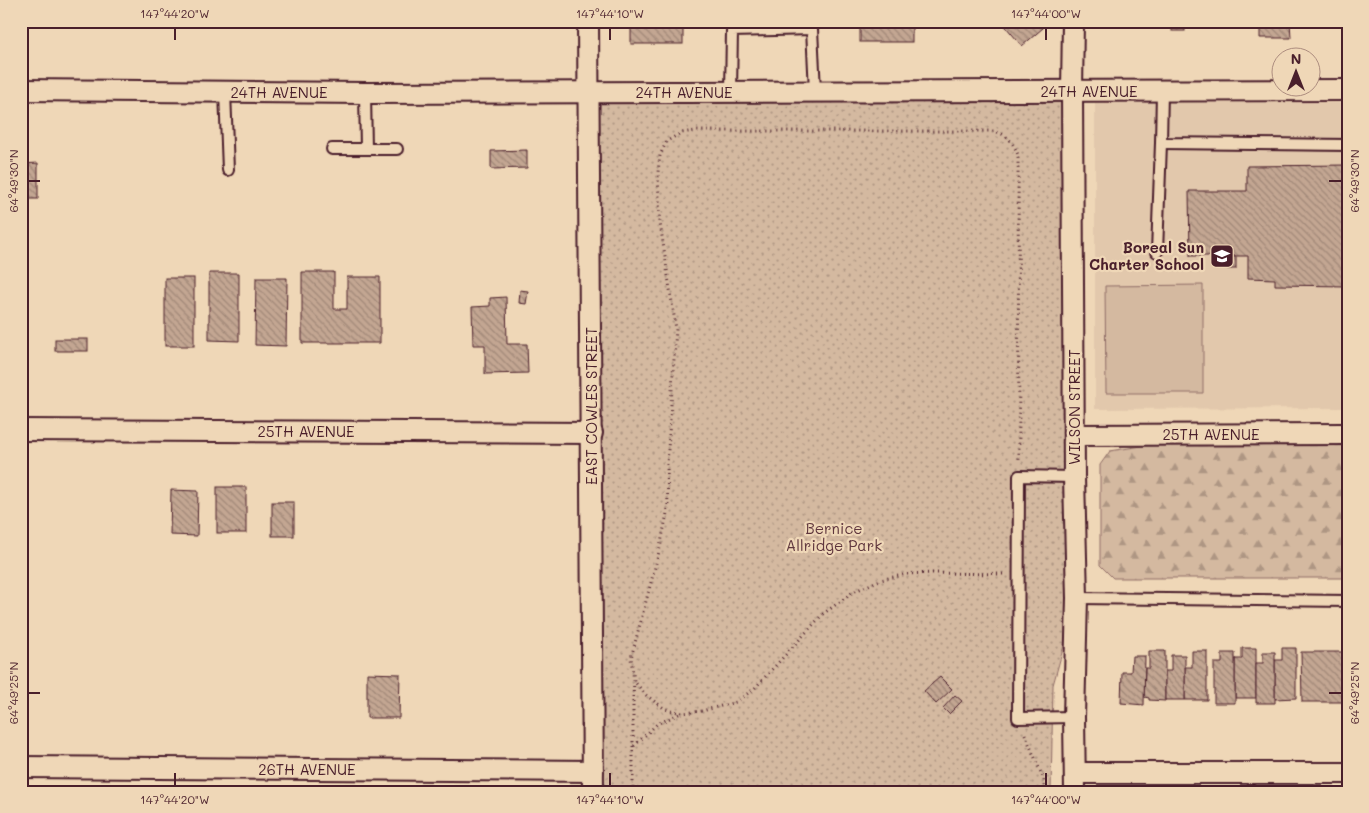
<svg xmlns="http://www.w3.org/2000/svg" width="1369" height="813" viewBox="0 0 1369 813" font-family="Mali,sans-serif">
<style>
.built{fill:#e2c8ac}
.green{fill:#d4b9a0;stroke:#8f6c66}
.forest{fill:url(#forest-firs);stroke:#8f6c66}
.park{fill:url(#park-dots);stroke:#8f6c66}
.building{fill:url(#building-back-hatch);stroke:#4a1f2b}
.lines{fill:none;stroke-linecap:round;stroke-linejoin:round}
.lane-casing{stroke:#4a1f2b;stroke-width:14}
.street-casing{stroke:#4a1f2b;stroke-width:24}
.path{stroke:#4a1f2b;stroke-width:3;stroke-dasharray:1 4;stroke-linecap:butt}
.lane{stroke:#efd7b7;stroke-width:10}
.street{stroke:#efd7b7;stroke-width:20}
.ticks{fill:none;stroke:#4a1f2b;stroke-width:2}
.labels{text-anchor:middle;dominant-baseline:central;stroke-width:4.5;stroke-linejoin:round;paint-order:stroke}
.street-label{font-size:15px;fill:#4a1f2b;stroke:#efd7b7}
.poi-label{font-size:15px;font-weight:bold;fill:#4a1f2b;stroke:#efd7b7;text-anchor:end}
.park-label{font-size:15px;fill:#5f363d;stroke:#efd7b7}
.neatline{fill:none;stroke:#4a1f2b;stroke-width:2}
.ticks-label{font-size:12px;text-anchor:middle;fill:#4a1f2b}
</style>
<defs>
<pattern id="forest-firs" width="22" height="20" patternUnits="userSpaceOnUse" patternTransform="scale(1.25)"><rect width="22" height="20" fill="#d4b9a0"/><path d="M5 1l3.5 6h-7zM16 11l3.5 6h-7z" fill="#ae9683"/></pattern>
<pattern id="park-dots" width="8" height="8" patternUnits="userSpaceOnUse" patternTransform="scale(1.25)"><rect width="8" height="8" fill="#d4b9a0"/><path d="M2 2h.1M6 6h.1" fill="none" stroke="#ae9683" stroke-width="1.8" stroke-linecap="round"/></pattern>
<pattern id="building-back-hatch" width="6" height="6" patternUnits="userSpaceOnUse" patternTransform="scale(1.25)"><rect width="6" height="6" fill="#c3a692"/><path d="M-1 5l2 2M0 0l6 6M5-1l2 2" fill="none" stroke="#a08777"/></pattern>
</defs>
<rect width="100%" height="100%" fill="#efd7b7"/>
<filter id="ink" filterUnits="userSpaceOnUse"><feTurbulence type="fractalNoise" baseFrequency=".02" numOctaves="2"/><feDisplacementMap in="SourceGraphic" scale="10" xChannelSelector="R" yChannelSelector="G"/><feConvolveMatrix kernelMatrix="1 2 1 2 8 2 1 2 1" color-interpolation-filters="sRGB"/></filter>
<g filter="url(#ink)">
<!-- built -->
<path class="built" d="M1095,103H1348V408L1095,409Z"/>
<!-- green -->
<path class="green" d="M1203,285V393H1106L1105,286Z"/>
<!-- forest -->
<path class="forest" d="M1174,441L1348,445V578H1113L1100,565V465L1110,451Z"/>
<!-- park -->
<path class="park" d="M1072,91L1077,598L1053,685L1051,792H595L589,92Z"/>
<!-- building -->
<g class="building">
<rect x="631" y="21" width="52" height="23"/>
<rect x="860" y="21" width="52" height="21"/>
<path d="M1001,21H1037L1043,28L1022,46Z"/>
<rect x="1172" y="21" width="13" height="10"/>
<path d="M1260,21H1290L1291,38H1260Z"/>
<path d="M527,150V168L491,169V151Z"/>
<path d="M38,163V199H21V164Z"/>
<path d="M1348,165V286L1275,285V279L1248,278V256H1190L1189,191H1247V166Z"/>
<rect x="1228" y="257" width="8" height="12"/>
<path d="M302,272H334V309H347V277H380V343H302Z"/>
<path d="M209,273H239V341L209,340Z"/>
<rect x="165" y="278" width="29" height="68"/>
<path d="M256,278H287L286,346L255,345Z"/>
<path d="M520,290L528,291L526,304L519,303Z"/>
<path d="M506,297L507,344H527L528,373L485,374V345H473L472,307L490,306V298Z"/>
<rect x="55" y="339" width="33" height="12"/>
<rect x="217" y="487" width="29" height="46"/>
<path d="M171,490L198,491L197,536L170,535Z"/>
<rect x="272" y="502" width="22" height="34"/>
<path d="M1242,648H1256V698H1235V659H1242Z"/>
<path d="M1282,648H1296V698L1275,699V660H1282Z"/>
<path d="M1149,651H1165V701L1149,700V698L1144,697L1145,668H1149Z"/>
<path d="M1192,651H1207V700H1185V667H1192Z"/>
<path d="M1263,652H1275V703H1256V663H1263Z"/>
<path d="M1301,652H1348V702H1302Z"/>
<path d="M1222,653H1235V703H1214V663H1222Z"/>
<path d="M1171,655H1185V700H1165V671H1171Z"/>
<path d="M1132,656H1145L1144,705L1121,703L1122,672H1131Z"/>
<path d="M367,673L400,674L399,718H367Z"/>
<path d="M940,677L952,689L936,704L924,691Z"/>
<path d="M955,695L962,701L949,714L943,708Z"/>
</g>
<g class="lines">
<!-- lane casing -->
<g class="lane-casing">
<g id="lane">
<path d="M1162,91L1161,143L1348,145"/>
<path d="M225,92L228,170"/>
<path d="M731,92L732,31L812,29L815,91"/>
<path d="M365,93L366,149H397"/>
<path d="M332,149H366"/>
<path d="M1157,252L1161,143"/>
<path d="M1074,477L1019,476L1018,718L1074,717"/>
<path d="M1077,598L1348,601"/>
</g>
</g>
<!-- street casing -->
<g class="street-casing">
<g id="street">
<path d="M588,21L593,792"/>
<path d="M1073,21L1072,91L1074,477L1077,598L1074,717L1075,792"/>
<path d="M21,90L365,93L1348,90"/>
<path d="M21,430L592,433"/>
<path d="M1074,435L1348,434"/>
<path d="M21,767L593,771"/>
<path d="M1075,773H1348"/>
</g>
</g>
<!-- path -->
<g class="path">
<path d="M1003,574L932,573L907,574L880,580L853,592L823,614L754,689L736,702L702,711L682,713L665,709L646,695L634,681L631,658L660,548L668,508L667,465L676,329L660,223L658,172L660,155L667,141L681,133L695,131H994C1008,135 1013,142 1018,155L1019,460"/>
<path d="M1025,734L1044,780V792"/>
<path d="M634,746L657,724L681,713"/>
<path d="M633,792V697L634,682"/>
</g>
<!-- lane -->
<use href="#lane" class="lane"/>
<!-- street -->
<use href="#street" class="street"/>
</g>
</g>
<!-- ticks -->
<path class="ticks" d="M175,28V40M610,28V40M1046,28V40M28,181H40M1329,181H1342M28,693H40M1329,693H1342M175,773V786M610,773V786M1046,773V786"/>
<!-- icons -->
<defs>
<g id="school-square" transform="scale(1.25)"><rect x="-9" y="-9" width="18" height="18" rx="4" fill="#4a1f2b" stroke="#efd7b7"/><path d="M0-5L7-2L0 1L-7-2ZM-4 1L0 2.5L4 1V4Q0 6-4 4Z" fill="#fff"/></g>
</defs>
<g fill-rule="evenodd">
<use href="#school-square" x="1222" y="256"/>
</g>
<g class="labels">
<!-- street labels -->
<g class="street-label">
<text x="1089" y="91">24TH AVENUE</text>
<text x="279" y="92">24TH AVENUE</text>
<text x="684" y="92">24TH AVENUE</text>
<text transform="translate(591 406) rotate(-90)">EAST COWLES STREET</text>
<text transform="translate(1074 407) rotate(-90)">WILSON STREET</text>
<text x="306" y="431">25TH AVENUE</text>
<text x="1211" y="434">25TH AVENUE</text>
<text x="307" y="769">26TH AVENUE</text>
</g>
<!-- poi labels -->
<g class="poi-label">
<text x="1204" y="247">Boreal Sun<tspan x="1204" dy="17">Charter School</tspan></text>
</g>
<!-- park labels -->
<g class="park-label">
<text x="834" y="528">Bernice<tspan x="834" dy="17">Allridge Park</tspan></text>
</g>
</g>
<!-- margin -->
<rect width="1369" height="813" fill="none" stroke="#efd7b7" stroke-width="55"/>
<!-- north arrow -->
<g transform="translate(1296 72)"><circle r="24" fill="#efd7b7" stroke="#ad8d7f"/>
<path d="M0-4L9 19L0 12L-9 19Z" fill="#4a1f2b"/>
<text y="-8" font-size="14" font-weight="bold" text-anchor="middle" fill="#4a1f2b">N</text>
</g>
<rect x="28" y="28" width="1314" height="758" class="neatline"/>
<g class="ticks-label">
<text x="175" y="18">147°44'20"W</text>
<text x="610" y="18">147°44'10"W</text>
<text x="1046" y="18">147°44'00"W</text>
<text transform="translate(14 181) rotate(-90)" y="4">64°49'30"N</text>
<text transform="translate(1355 181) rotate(-90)" y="4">64°49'30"N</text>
<text transform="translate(14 693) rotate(-90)" y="4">64°49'25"N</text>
<text transform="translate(1355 693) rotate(-90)" y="4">64°49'25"N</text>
<text x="175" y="804">147°44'20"W</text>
<text x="610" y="804">147°44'10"W</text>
<text x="1046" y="804">147°44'00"W</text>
</g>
</svg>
